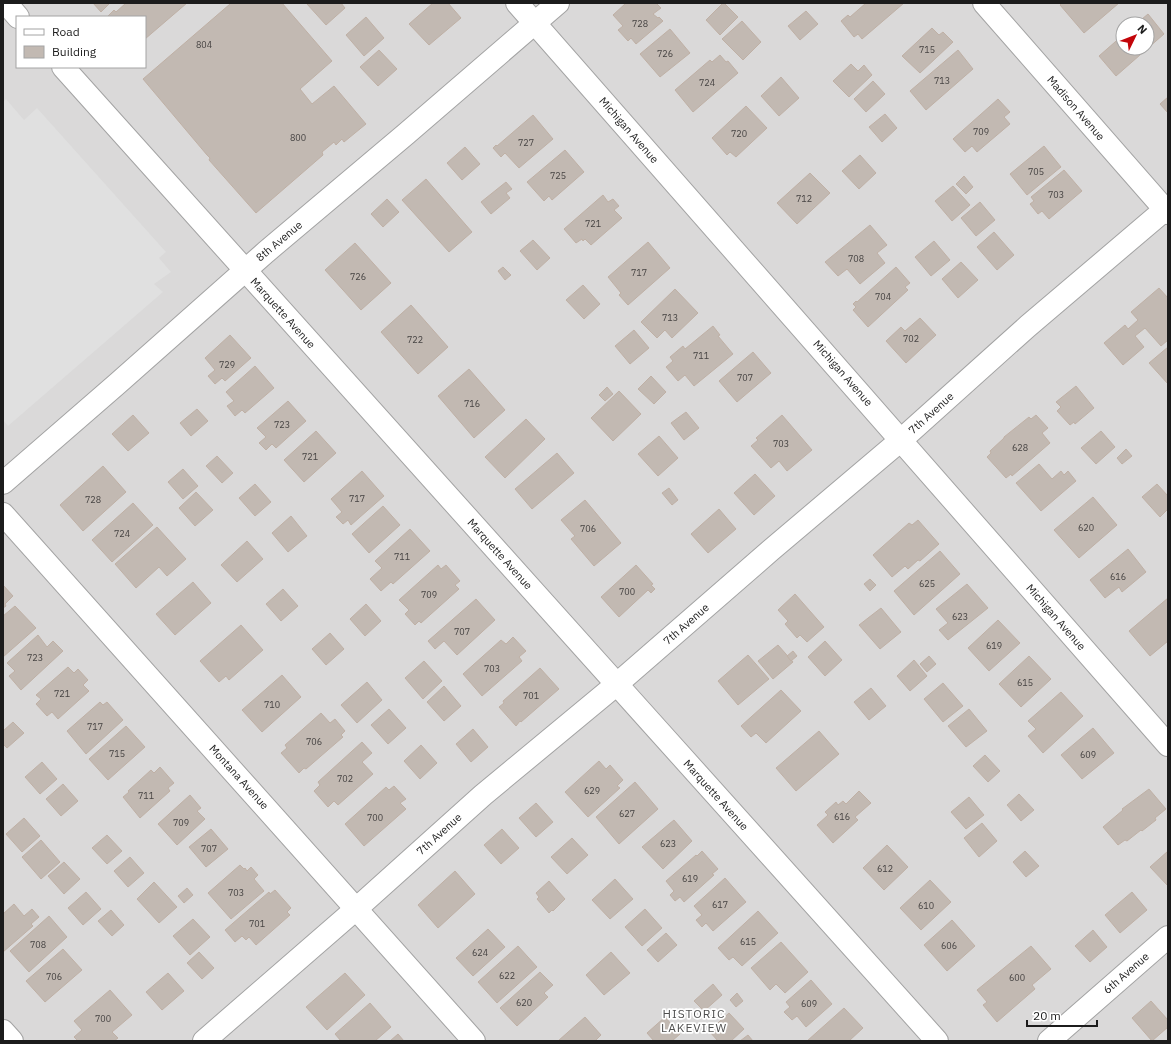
<svg xmlns="http://www.w3.org/2000/svg" width="1171" height="1044" viewBox="0 0 1171 1044" font-family="'IBM Plex Sans',sans-serif">
<style>
.residential{fill:#dad9d9;fill-rule:evenodd}
.parking{fill:#e0e0e0}
.building{fill:#c2b9b2;stroke:#bfb0a5}
.lines{fill:none;stroke-linecap:round;stroke-linejoin:round}
.minor-casing{stroke:#a3a3a3;stroke-width:24}
.minor{stroke:#fff;stroke-width:22}
.labels{text-anchor:middle;dominant-baseline:central;stroke-width:3.5;stroke-linejoin:round;paint-order:stroke}
.number-label{font-size:9px;fill:#464342}
.street-label{font-size:11px;fill:#1c1c1c;stroke:#fff}
.neighbourhood-label{font-size:12px;letter-spacing:1px;fill:#4f4f4f;stroke:#fff}
</style>
<rect width="100%" height="100%" fill="#ede9e2"/>
<!-- residential -->
<path class="residential" d="M3,3H1168V1041H3ZM17,17H145V67H17ZM1123,24H1147V48H1123Z"/>
<!-- parking -->
<path class="parking" d="M6,99L24,120L37,108L166,252L159,258L171,272L154,284L163,292L8,426L3,420V102Z"/>
<!-- building -->
<g class="building">
<path d="M93,3H110L101,12Z"/>
<path d="M126,3H187L145,39V17H107L114,10L116,12Z"/>
<path d="M229,3H282L332,61L300,89L312,104L334,86L366,124L344,142L342,139L336,145L334,142L322,152L323,155L256,213L209,160L210,158L207,155L143,79L230,4Z"/>
<path d="M309,3H341L345,8L326,25L307,4Z"/>
<path d="M433,3H448L461,18L429,45L409,24Z"/>
<path d="M626,3H656L661,8L653,14L658,18L659,17L663,21L636,44L631,38L628,41L618,30L623,26L613,15Z"/>
<path d="M723,3H724L738,17L720,35L706,20Z"/>
<path d="M866,3H904L862,39L858,34L854,37L841,21L848,15L850,17Z"/>
<path d="M1062,3H1119L1084,33L1060,5Z"/>
<path d="M806,11L818,24L800,40L788,26Z"/>
<path d="M1148,14L1164,34L1116,76L1099,56L1123,35V48H1147V24H1136Z"/>
<path d="M366,17L384,38L364,56L346,35Z"/>
<path d="M742,21L761,42L743,60L722,39Z"/>
<path d="M932,28L939,35L943,32L953,42L920,73L902,56Z"/>
<path d="M670,29L690,53L660,77L640,54Z"/>
<path d="M379,50L397,69L378,86L360,67Z"/>
<path d="M958,50L973,69L926,110L910,91Z"/>
<path d="M720,55L726,62L728,61L738,73L693,112L675,90L710,60L712,62Z"/>
<path d="M851,64L858,71L864,65L872,75L849,97L833,81Z"/>
<path d="M781,77L799,98L779,116L761,96Z"/>
<path d="M873,81L885,94L866,112L854,99Z"/>
<path d="M1168,97V113L1160,104Z"/>
<path d="M998,99L1010,112L1004,117L1010,124L977,152L972,146L965,152L953,139Z"/>
<path d="M746,106L767,128L736,157L730,152L727,155L712,138Z"/>
<path d="M885,114L897,128L882,142L869,127Z"/>
<path d="M533,115L553,139L519,168L505,153L501,157L493,148L496,145L497,146Z"/>
<path d="M1044,146L1061,167L1027,195L1010,174Z"/>
<path d="M465,147L480,164L462,180L447,163Z"/>
<path d="M565,150L584,172L552,200L549,196L544,201L527,182Z"/>
<path d="M860,155L876,173L859,189L842,171Z"/>
<path d="M1064,170L1082,191L1049,219L1042,211L1038,214L1030,204L1034,201L1031,197Z"/>
<path d="M810,173L830,193L797,224L777,203Z"/>
<path d="M964,176L973,187L966,194L956,184Z"/>
<path d="M426,179L472,232L449,252L402,200Z"/>
<path d="M506,182L512,189L506,193L510,198L491,214L481,202Z"/>
<path d="M953,186L970,205L952,221L935,201Z"/>
<path d="M603,195L608,202L613,199L619,206L614,210L622,218L591,245L585,239L583,241L582,239L576,243L564,229Z"/>
<path d="M387,199L399,212L383,227L371,214Z"/>
<path d="M980,202L995,220L976,236L961,218Z"/>
<path d="M870,225L887,245L877,253L885,263L860,284L847,269L838,276L825,262Z"/>
<path d="M994,232L1014,255L997,270L977,247Z"/>
<path d="M533,240L550,258L537,270L520,251Z"/>
<path d="M934,241L950,260L931,276L915,257Z"/>
<path d="M648,242L670,268L628,305L619,295L621,293L608,277Z"/>
<path d="M355,243L391,283L361,310L325,270Z"/>
<path d="M961,262L978,280L958,298L942,279Z"/>
<path d="M503,267L511,275L505,280L498,271Z"/>
<path d="M896,267L910,283L905,287L908,290L868,327L853,310L856,307L853,304L856,301L857,302Z"/>
<path d="M583,285L600,304L584,319L566,300Z"/>
<path d="M1159,288L1168,298V340L1161,346L1145,328L1135,336L1144,347L1123,365L1104,343L1125,325L1128,329L1138,320L1131,312Z"/>
<path d="M675,289L698,313L672,338L665,330L657,338L641,322Z"/>
<path d="M411,305L448,347L418,374L381,332Z"/>
<path d="M920,318L936,335L906,363L886,341L901,327L905,331Z"/>
<path d="M713,326L720,335L718,336L733,354L694,386L685,375L678,381L666,367L673,361L670,357L683,346L685,349Z"/>
<path d="M634,330L649,348L630,364L615,346Z"/>
<path d="M230,335L251,358L225,381L222,378L215,384L208,376L215,370L205,358Z"/>
<path d="M1168,347V384L1149,363Z"/>
<path d="M753,352L771,373L737,402L719,381Z"/>
<path d="M255,366L274,388L245,413L242,410L235,416L227,406L234,401L226,392Z"/>
<path d="M469,369L505,410L474,438L438,396Z"/>
<path d="M651,376L666,392L654,404L638,389Z"/>
<path d="M1076,386L1094,408L1075,424L1074,422L1070,425L1057,411L1061,407L1056,402Z"/>
<path d="M607,387L613,394L605,401L599,395Z"/>
<path d="M619,391L641,414L613,441L591,418Z"/>
<path d="M288,401L306,421L276,448L272,444L266,450L259,443L266,437L257,428Z"/>
<path d="M197,409L208,421L191,436L180,423Z"/>
<path d="M686,412L699,428L684,440L671,423Z"/>
<path d="M133,415L149,433L128,451L112,434Z"/>
<path d="M782,415L812,450L787,471L779,461L771,468L751,446L758,440L756,438Z"/>
<path d="M1036,415L1048,428L1042,433L1050,443L1012,476L1011,474L1006,478L987,457L991,453L990,451L1004,438V437L1029,417L1031,419Z"/>
<path d="M526,419L545,439L505,478L485,457Z"/>
<path d="M316,431L336,453L304,482L284,460Z"/>
<path d="M1101,431L1115,447L1096,464L1081,448Z"/>
<path d="M659,436L678,458L658,476L638,454Z"/>
<path d="M1126,449L1132,456L1122,464L1117,458Z"/>
<path d="M557,453L574,473L532,509L515,489Z"/>
<path d="M217,456L233,473L222,483L206,466Z"/>
<path d="M1039,464L1052,479L1061,471L1064,475L1068,471L1076,481L1041,511L1016,483Z"/>
<path d="M103,466L126,492L83,531L60,505Z"/>
<path d="M183,469L198,486L183,499L168,482Z"/>
<path d="M362,471L384,496L351,525L348,520L343,524L336,517L342,512L331,499Z"/>
<path d="M755,474L775,496L754,515L734,493Z"/>
<path d="M255,484L271,502L255,516L239,498Z"/>
<path d="M1157,484L1168,496V509L1160,517L1142,497Z"/>
<path d="M669,488L678,500L672,505L662,493Z"/>
<path d="M196,492L213,510L195,526L179,508Z"/>
<path d="M1093,497L1117,525L1079,558L1054,530Z"/>
<path d="M585,500L621,543L594,566L571,539L575,536L561,520Z"/>
<path d="M133,503L153,525L112,562L92,540Z"/>
<path d="M383,506L400,525L369,553L352,534Z"/>
<path d="M719,509L736,529L708,553L691,534Z"/>
<path d="M291,516L307,536L288,552L272,533Z"/>
<path d="M918,520L939,544L920,561L918,560L908,569L905,566L892,577L873,555L909,523L912,525Z"/>
<path d="M157,527L186,559L167,576L159,567L136,588L115,564Z"/>
<path d="M410,529L430,551L393,584L391,582L381,591L370,579L382,568L375,561Z"/>
<path d="M247,541L263,559L237,582L221,565Z"/>
<path d="M1128,549L1146,572L1122,592L1119,587L1105,598L1090,580Z"/>
<path d="M940,551L960,574L914,615L894,591Z"/>
<path d="M438,565L441,569L446,565L460,581L455,585L459,589L421,623L419,621L415,625L405,614L409,610L399,600Z"/>
<path d="M636,565L653,584L651,585L655,589L651,593L648,590L619,617L601,597Z"/>
<path d="M870,579L876,585L870,591L864,584Z"/>
<path d="M193,582L211,603L175,635L156,614Z"/>
<path d="M967,584L988,608L948,640L939,630L948,623L936,609Z"/>
<path d="M3,585L13,596L5,604L6,606L3,608Z"/>
<path d="M283,589L298,606L281,621L266,604Z"/>
<path d="M795,594L824,627L807,642L800,635L797,638L785,624L788,621L778,610Z"/>
<path d="M1168,598V641L1150,656L1129,631Z"/>
<path d="M476,599L495,620L457,655L444,641L435,649L428,641Z"/>
<path d="M366,604L381,621L365,636L350,619Z"/>
<path d="M15,606L36,628L3,657V616Z"/>
<path d="M881,608L901,632L880,649L859,625Z"/>
<path d="M998,620L1020,643L989,671L968,648Z"/>
<path d="M241,625L263,650L229,680L226,676L219,682L200,661Z"/>
<path d="M330,633L344,649L326,665L312,649Z"/>
<path d="M38,635L47,647L53,641L63,651L21,690L9,676L15,671L7,663Z"/>
<path d="M513,637L526,651L519,657L522,661L482,696L463,674L501,640L506,644Z"/>
<path d="M825,641L842,660L825,676L808,657Z"/>
<path d="M778,645L793,662L773,679L758,661Z"/>
<path d="M793,651L797,656L791,661L787,656Z"/>
<path d="M748,655L769,679L738,705L718,681Z"/>
<path d="M929,656L936,664L927,672L920,664Z"/>
<path d="M1029,656L1051,679L1021,707L999,684Z"/>
<path d="M914,660L927,676L910,691L897,676Z"/>
<path d="M424,661L442,681L423,699L405,678Z"/>
<path d="M68,667L74,673L78,669L88,680L83,685L89,691L58,719L52,712L47,716L36,704L41,699L36,695Z"/>
<path d="M540,668L559,689L521,722L520,721L516,726L499,707L504,703L503,701Z"/>
<path d="M282,675L301,697L262,732L242,710Z"/>
<path d="M367,682L382,700L357,723L341,705Z"/>
<path d="M943,683L963,706L943,722L924,699Z"/>
<path d="M444,686L461,706L444,721L427,702Z"/>
<path d="M871,688L886,706L869,720L854,702Z"/>
<path d="M781,690L801,711L766,743L756,733L751,737L741,726Z"/>
<path d="M1061,692L1083,716L1043,753L1028,736L1036,729L1028,721Z"/>
<path d="M100,702L103,705L107,702L123,720L86,754L67,731Z"/>
<path d="M389,709L406,728L388,744L371,725Z"/>
<path d="M969,709L987,731L966,747L948,726Z"/>
<path d="M321,713L330,723L335,719L345,731L341,735L343,737L306,769L304,768L299,773L281,753L287,748L285,745Z"/>
<path d="M13,722L24,733L7,748L3,744V731Z"/>
<path d="M126,726L145,747L108,780L89,759Z"/>
<path d="M1093,728L1114,753L1082,779L1061,755Z"/>
<path d="M473,729L488,747L471,762L456,744Z"/>
<path d="M819,731L839,754L796,791L776,768Z"/>
<path d="M362,742L372,753L362,762L373,774L338,805L334,801L328,807L314,791L320,785L318,782Z"/>
<path d="M421,745L437,763L420,779L404,761Z"/>
<path d="M985,755L1000,771L988,782L973,766Z"/>
<path d="M599,761L606,769L610,765L623,780L617,786L620,788L588,817L565,792Z"/>
<path d="M42,762L57,779L40,794L25,777Z"/>
<path d="M160,767L174,783L168,788L170,791L140,818L123,797L129,792L128,791L151,770L154,773Z"/>
<path d="M635,782L658,809L619,844L596,817Z"/>
<path d="M63,784L78,801L61,816L46,799Z"/>
<path d="M394,786L406,799L400,803L406,809L364,846L345,824L386,787L389,790Z"/>
<path d="M1149,789L1166,809L1155,818L1156,820L1142,831L1141,830L1127,841L1125,840L1118,845L1103,827L1123,810L1122,809Z"/>
<path d="M859,791L871,803L855,817L858,820L833,843L817,825L828,815L825,812L836,802L838,805L843,801L846,804Z"/>
<path d="M1019,794L1034,810L1021,821L1007,805Z"/>
<path d="M190,795L201,808L197,811L205,819L177,845L158,824Z"/>
<path d="M969,797L984,815L966,829L951,812Z"/>
<path d="M536,803L553,822L536,837L519,818Z"/>
<path d="M24,818L40,836L22,852L6,834Z"/>
<path d="M674,820L692,841L663,869L642,847L669,824Z"/>
<path d="M982,823L997,841L979,857L964,838Z"/>
<path d="M211,829L228,849L206,867L189,847Z"/>
<path d="M502,829L519,848L501,864L484,845Z"/>
<path d="M107,835L122,851L107,864L92,848Z"/>
<path d="M572,838L588,855L567,874L551,857Z"/>
<path d="M41,840L60,862L41,879L22,857Z"/>
<path d="M887,845L908,867L884,890L863,868Z"/>
<path d="M702,851L718,869L712,874L714,875L684,902L680,897L675,901L670,895L674,891L666,881L696,855L697,856Z"/>
<path d="M1025,851L1039,866L1026,877L1013,862Z"/>
<path d="M1168,851V886L1150,867Z"/>
<path d="M130,857L144,873L128,887L114,871Z"/>
<path d="M64,862L80,879L64,894L48,876Z"/>
<path d="M240,865L244,869L245,868L247,871L251,867L258,875L254,879L264,891L231,919L208,893Z"/>
<path d="M455,871L475,894L438,928L418,905Z"/>
<path d="M725,878L746,902L713,931L706,923L702,927L696,920L702,915L694,906Z"/>
<path d="M615,879L633,899L610,919L592,900Z"/>
<path d="M930,880L951,902L921,930L900,908Z"/>
<path d="M549,881L565,899L553,911L552,910L549,913L537,899L539,897L536,893Z"/>
<path d="M154,882L177,907L159,923L137,899Z"/>
<path d="M187,888L193,895L184,903L178,896Z"/>
<path d="M275,890L291,908L287,912L290,915L256,945L249,937L246,940L242,936L235,942L225,930L269,892L270,894Z"/>
<path d="M86,892L101,909L83,925L68,908Z"/>
<path d="M1132,892L1147,910L1120,933L1105,915Z"/>
<path d="M14,904L24,916L32,909L39,917L31,924L33,926L3,952V914Z"/>
<path d="M645,909L662,928L642,946L625,927Z"/>
<path d="M111,910L124,925L112,936L98,921Z"/>
<path d="M758,911L778,933L742,966L733,957L729,960L718,948Z"/>
<path d="M49,916L67,937L29,972L10,951Z"/>
<path d="M193,919L210,937L190,955L173,936Z"/>
<path d="M952,920L975,946L947,971L924,945Z"/>
<path d="M488,929L505,947L473,976L456,958Z"/>
<path d="M1093,930L1107,947L1090,962L1075,946Z"/>
<path d="M666,933L677,945L658,962L647,950Z"/>
<path d="M781,942L808,972L785,993L776,984L770,990L751,968Z"/>
<path d="M518,946L537,967L497,1003L478,982Z"/>
<path d="M1031,946L1051,969L1032,985L1035,989L997,1022L983,1005L987,1002L977,990Z"/>
<path d="M63,949L82,970L45,1002L26,981Z"/>
<path d="M199,952L214,968L202,979L187,963Z"/>
<path d="M611,952L630,973L604,995L586,975Z"/>
<path d="M540,972L553,985L544,993L548,997L517,1026L500,1008Z"/>
<path d="M168,973L184,991L162,1010L146,992Z"/>
<path d="M345,973L365,995L327,1030L306,1007Z"/>
<path d="M811,980L832,1004L806,1027L797,1016L792,1020L784,1012L790,1007L786,1002Z"/>
<path d="M713,984L722,995L704,1011L694,1001Z"/>
<path d="M110,990L132,1015L112,1032L118,1038L114,1041H78L74,1037L82,1030L74,1021Z"/>
<path d="M737,993L743,1001L736,1007L730,1000Z"/>
<path d="M1151,1001L1168,1020V1027L1152,1041L1132,1018Z"/>
<path d="M370,1003L391,1027L375,1041H341L335,1034Z"/>
<path d="M844,1008L863,1028L849,1041H807Z"/>
<path d="M729,1013L744,1029L731,1041H718L709,1031Z"/>
<path d="M585,1017L601,1035L595,1041H558Z"/>
<path d="M665,1017L680,1034L672,1041H654L647,1033Z"/>
<path d="M398,1034L404,1041H390Z"/>
<path d="M748,1035L753,1041H740Z"/>
</g>
<g class="lines">
<!-- minor casing -->
<g class="minor-casing">
<g id="minor">
<path d="M6,3L18,17"/>
<path d="M517,3L1168,745"/>
<path d="M984,3L1168,213"/>
<path d="M63,67C353,392 646,716 937,1041"/>
<path d="M3,483L117,384L266,252L406,134L558,3"/>
<path d="M3,514L474,1041"/>
<path d="M3,1031L12,1041"/>
<path d="M204,1041L356,909L483,795L617,684L771,550L901,440L1028,326L1168,207"/>
<path d="M1049,1041L1168,937"/>
</g>
</g>
<!-- minor -->
<use href="#minor" class="minor"/>
</g>
<g class="labels">
<!-- number labels -->
<g class="number-label">
<text x="640" y="23">728</text>
<text x="204" y="44">804</text>
<text x="927" y="49">715</text>
<text x="665" y="53">726</text>
<text x="942" y="80">713</text>
<text x="707" y="82">724</text>
<text x="981" y="131">709</text>
<text x="739" y="133">720</text>
<text x="298" y="137">800</text>
<text x="526" y="142">727</text>
<text x="1036" y="171">705</text>
<text x="558" y="175">725</text>
<text x="1056" y="194">703</text>
<text x="804" y="198">712</text>
<text x="593" y="223">721</text>
<text x="856" y="258">708</text>
<text x="639" y="272">717</text>
<text x="358" y="276">726</text>
<text x="883" y="296">704</text>
<text x="670" y="317">713</text>
<text x="911" y="338">702</text>
<text x="415" y="339">722</text>
<text x="701" y="355">711</text>
<text x="227" y="364">729</text>
<text x="745" y="377">707</text>
<text x="472" y="403">716</text>
<text x="282" y="424">723</text>
<text x="781" y="443">703</text>
<text x="1020" y="447">628</text>
<text x="310" y="456">721</text>
<text x="357" y="498">717</text>
<text x="93" y="499">728</text>
<text x="1086" y="527">620</text>
<text x="588" y="528">706</text>
<text x="122" y="533">724</text>
<text x="402" y="556">711</text>
<text x="1118" y="576">616</text>
<text x="927" y="583">625</text>
<text x="627" y="591">700</text>
<text x="429" y="594">709</text>
<text x="960" y="616">623</text>
<text x="462" y="631">707</text>
<text x="994" y="645">619</text>
<text x="35" y="657">723</text>
<text x="492" y="668">703</text>
<text x="1025" y="682">615</text>
<text x="62" y="693">721</text>
<text x="531" y="695">701</text>
<text x="272" y="704">710</text>
<text x="95" y="726">717</text>
<text x="314" y="741">706</text>
<text x="117" y="753">715</text>
<text x="1088" y="754">609</text>
<text x="345" y="778">702</text>
<text x="592" y="790">629</text>
<text x="146" y="795">711</text>
<text x="627" y="813">627</text>
<text x="842" y="816">616</text>
<text x="375" y="817">700</text>
<text x="181" y="822">709</text>
<text x="668" y="843">623</text>
<text x="209" y="848">707</text>
<text x="885" y="868">612</text>
<text x="690" y="878">619</text>
<text x="236" y="892">703</text>
<text x="720" y="904">617</text>
<text x="926" y="905">610</text>
<text x="257" y="923">701</text>
<text x="748" y="941">615</text>
<text x="38" y="944">708</text>
<text x="949" y="945">606</text>
<text x="480" y="952">624</text>
<text x="507" y="975">622</text>
<text x="54" y="976">706</text>
<text x="1017" y="977">600</text>
<text x="524" y="1002">620</text>
<text x="809" y="1003">609</text>
<text x="103" y="1018">700</text>
</g>
<!-- street labels -->
<g class="street-label">
<text transform="translate(1076 108) rotate(49)">Madison Avenue</text>
<text transform="translate(629 130) rotate(49)">Michigan Avenue</text>
<text transform="translate(279 241) rotate(-40)">8th Avenue</text>
<text transform="translate(283 313) rotate(48)">Marquette Avenue</text>
<text transform="translate(843 373) rotate(49)">Michigan Avenue</text>
<text transform="translate(931 413) rotate(-42)">7th Avenue</text>
<text transform="translate(500 554) rotate(48)">Marquette Avenue</text>
<text transform="translate(1056 617) rotate(49)">Michigan Avenue</text>
<text transform="translate(686 624) rotate(-41)">7th Avenue</text>
<text transform="translate(239 777) rotate(48)">Montana Avenue</text>
<text transform="translate(716 795) rotate(48)">Marquette Avenue</text>
<text transform="translate(439 834) rotate(-42)">7th Avenue</text>
<text transform="translate(1126 973) rotate(-41)">6th Avenue</text>
</g>
<!-- neighbourhood labels -->
<g class="neighbourhood-label">
<text x="694" y="1013">HISTORIC<tspan x="694" dy="14">LAKEVIEW</tspan></text>
</g>
</g>
<!-- border -->
<rect width="1171" height="1044" fill="none" stroke="#1c1c1c" stroke-width="8"/>
<!-- legend -->
<rect x="16" y="16" width="130" height="52" fill="#ffffff" stroke="#a4a4a4"/>
<rect x="24" y="29" width="20" height="6" fill="#ffffff" stroke="#a4a4a4"/>
<text x="52" y="36" font-size="12" fill="#1c1c1c">Road</text>
<rect x="24" y="46" width="20" height="12" fill="#c2b9b2" stroke="#a4a4a4"/>
<text x="52" y="56" font-size="12" fill="#1c1c1c">Building</text>
<!-- north arrow -->
<g transform="translate(1135 36) rotate(47)"><circle r="19" fill="#ffffff" stroke="#a4a4a4"/>
<path d="M0-3L7 15L0 10L-7 15Z" fill="#c3050a"/>
<text y="-6" font-size="11" font-weight="bold" text-anchor="middle" fill="#1c1c1c">N</text>
</g>
<!-- scale -->
<path d="M1027 1020v6h70v-6" fill="none" stroke="#1c1c1c" stroke-width="2"/>
<text x="1033" y="1020" font-size="12" fill="#1c1c1c" stroke="#ffffff" stroke-width="3" paint-order="stroke">20 m</text>
</svg>
